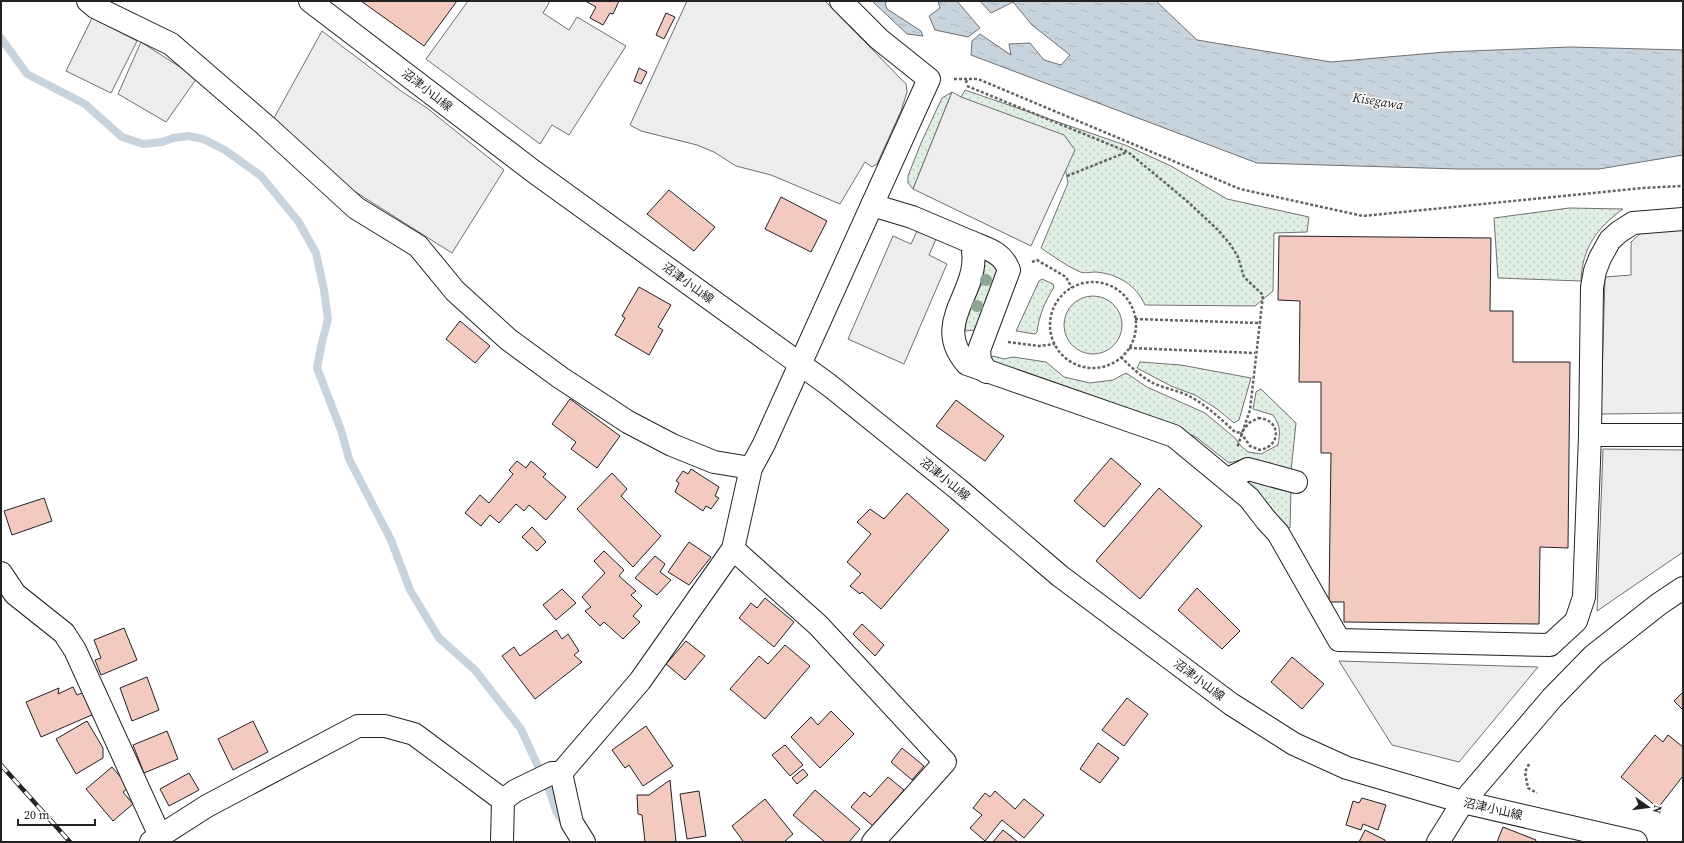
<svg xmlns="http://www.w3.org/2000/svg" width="1684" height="843" viewBox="0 0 1684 843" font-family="'Source Serif 4','Noto Sans JP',serif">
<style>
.grass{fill:url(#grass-dots);stroke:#6f6f6f}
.parking{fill:#ededed;stroke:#6f6f6f}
.water{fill:url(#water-ripples);stroke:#6f6f6f}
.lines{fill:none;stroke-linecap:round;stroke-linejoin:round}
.stream{stroke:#c7d3dd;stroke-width:8}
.building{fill:#f3c9c0;stroke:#222}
.minor-casing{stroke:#222;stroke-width:24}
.major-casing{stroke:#222;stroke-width:24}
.path{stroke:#646464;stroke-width:2.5;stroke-dasharray:3 2;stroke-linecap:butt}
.minor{stroke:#fff;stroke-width:22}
.major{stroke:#fff;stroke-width:22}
.rail-casing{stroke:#222;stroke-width:4.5}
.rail{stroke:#fff;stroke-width:3;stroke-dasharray:9;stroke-linecap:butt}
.tree{fill:#8da692}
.labels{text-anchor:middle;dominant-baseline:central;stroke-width:3;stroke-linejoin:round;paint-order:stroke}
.street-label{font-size:12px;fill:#222;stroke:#fff}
.water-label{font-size:13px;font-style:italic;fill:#222;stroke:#fff}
</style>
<defs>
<pattern id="grass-dots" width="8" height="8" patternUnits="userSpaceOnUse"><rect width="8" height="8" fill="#e0efe3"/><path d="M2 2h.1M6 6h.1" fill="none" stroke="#c0cdc2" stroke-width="1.8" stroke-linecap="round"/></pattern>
<pattern id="water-ripples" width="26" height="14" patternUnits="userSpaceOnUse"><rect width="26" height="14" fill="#c7d3dd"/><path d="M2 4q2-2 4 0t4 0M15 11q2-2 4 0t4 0" fill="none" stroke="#abb5bd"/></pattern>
</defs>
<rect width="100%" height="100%" fill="#fff"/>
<!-- grass -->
<g class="grass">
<path d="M965,90L1125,145L1171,166L1227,199L1309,217L1307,232L1274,233L1273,291L1255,306L1145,305C1136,285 1118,274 1096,272C1090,272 1083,274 1078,271C1065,265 1053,256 1041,248L1068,183L1065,167L961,97Z"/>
<path d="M952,92L913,189L908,183V176L921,143L942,98Z"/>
<path d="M1569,208L1623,209C1597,228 1582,248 1581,281L1498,278L1494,218Z"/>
<path d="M982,251L994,261L998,273L975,330L966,331L964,324L983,280L984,271Z"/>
<path d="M1042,279L1053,284L1054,287C1045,302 1039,315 1037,332L1035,334L1016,331L1039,281Z"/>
<circle cx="1093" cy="325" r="29"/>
<path d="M993,356L1004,359L1013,357L1046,362L1064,377L1090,383L1113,380L1126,373L1147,387L1205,413L1235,438L1240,445L1248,452L1261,454L1278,445C1280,432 1281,427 1273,415L1253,409L1256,392L1261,389L1296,423L1291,471L1278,474L1270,463L1244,459L1229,463L1196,437L1158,420L996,365L991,358Z"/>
<path d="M1140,362L1181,365L1251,378L1239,420L1234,423L1217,409L1195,395L1171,386L1137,368Z"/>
<path d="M1261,479L1291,490L1290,528L1286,527L1265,500L1243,480Z"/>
</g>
<!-- parking -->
<g class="parking">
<path d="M468,1H550L543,13L569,30L577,17L626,46L569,135L552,125L540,144L426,59Z"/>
<path d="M687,1H825L906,84L907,92L901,111L877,164L872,167L865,162L840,204L771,175L736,166L714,152L697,145L641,131L630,125Z"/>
<path d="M92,18L137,41L111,93L66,71Z"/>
<path d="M322,31L401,91L427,108L504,170L452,253L346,186L274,118Z"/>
<path d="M141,42L197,78L166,122L118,94Z"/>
<path d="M952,92L961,97L1064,135L1075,150L1031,246L913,189Z"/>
<path d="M1683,229V413L1601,414L1605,277L1631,275V242L1643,231Z"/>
<path d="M917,231L936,239L929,255L947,264L904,364L848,339L893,236L911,244Z"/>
<path d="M1603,449L1683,450V552L1597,611Z"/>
<path d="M1339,661L1538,667L1459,762L1392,745Z"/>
</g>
<!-- water -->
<g class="water">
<path d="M872,1H888L885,3L887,9L921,31L923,36L907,34Z"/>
<path d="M938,1H957L980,28L968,37L935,30L929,16L940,8Z"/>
<path d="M980,1H1156L1197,40L1331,62L1445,52L1570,47L1683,50V155L1599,169H1458L1257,163L971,55L972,41L980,34L1011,55L1009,44L1030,43L1044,60L1061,65L1070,55L1032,25L1013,2L991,13Z"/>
</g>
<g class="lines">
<!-- stream -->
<path class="stream" d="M1,38L27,74L85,104L122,137L143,144L162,142L173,138L188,136L203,139L225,150L261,176L298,221L316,253L324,290L328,319L322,342L317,368L341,430L349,459L391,540L410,590L439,638L475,670L521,729L551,795L556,811L565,825"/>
</g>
<!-- building -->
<g class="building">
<path d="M361,1H457L424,46Z"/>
<path d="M585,1H619L613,14L610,13L603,25L590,18L596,7Z"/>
<path d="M666,13L675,17L664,39L656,35Z"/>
<path d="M639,68L647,72L641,84L634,81Z"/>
<path d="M669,190L715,227L694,251L647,214Z"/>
<path d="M781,197L827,221L811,252L765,229Z"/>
<path d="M1279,236L1491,238L1490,311H1513V362H1570L1568,548L1540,547L1539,624L1344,622V602H1329L1331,453H1321V382H1299L1300,301L1278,300Z"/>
<path d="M639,287L671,305L658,327L663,330L649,355L615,335L625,318L622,316Z"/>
<path d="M460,321L490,346L475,363L446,339Z"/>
<path d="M570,399L620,436L597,468L571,449L576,442L552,424Z"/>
<path d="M956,400L1004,436L985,461L936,426Z"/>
<path d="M1111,458L1141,484L1104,527L1074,501Z"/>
<path d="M517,461L526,468L531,461L546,474L543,477L566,497L546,520L529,505L524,511L516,504L499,523L490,515L481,526L465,513L480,495L489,503L513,474L509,470Z"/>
<path d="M691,469L719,487L715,496L719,498L711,509L706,506L703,511L675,492L679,483L676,481L683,471L688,474Z"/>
<path d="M612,473L627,489L621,496L661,536L633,567L577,509Z"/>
<path d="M1159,488L1202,526L1140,599L1096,561Z"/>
<path d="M907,493L949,530L881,609L862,592L860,594L850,586L861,574L847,562L871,534L857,522L870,509L884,519Z"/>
<path d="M44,498L52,521L12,535L4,511Z"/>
<path d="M532,527L546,542L537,551L522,537Z"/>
<path d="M689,542L711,557L689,585L668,572Z"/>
<path d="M604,551L624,570L619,576L636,591L631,595L642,606L633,616L640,622L623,639L604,622L600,626L585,611L591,607L582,597L605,573L594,561Z"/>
<path d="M655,556L665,564L660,572L671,580L657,595L635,578Z"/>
<path d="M1197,588L1240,631L1222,649L1178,610Z"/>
<path d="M562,589L576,603L556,620L543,605Z"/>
<path d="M765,598L794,622L774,647L739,618L751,603L757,608Z"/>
<path d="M862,624L884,645L875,656L853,634Z"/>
<path d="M124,628L137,660L101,675L95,660L101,658L94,640Z"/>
<path d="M556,630L562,639L568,634L579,651L574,655L582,662L535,699L502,656L514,647L520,656Z"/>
<path d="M686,641L705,656L685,680L666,664Z"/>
<path d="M785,645L810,666L765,719L730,689L759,656L768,664Z"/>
<path d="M1292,657L1324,684L1302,709L1271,682Z"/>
<path d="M147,677L159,710L132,721L120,688Z"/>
<path d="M73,687L77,695L84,692L94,714L41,737L26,702L59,688L58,694Z"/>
<path d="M1683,692V710L1674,701Z"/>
<path d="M1127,698L1148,714L1124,746L1102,730Z"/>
<path d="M831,711L854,734L820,768L791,737L811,717L818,725Z"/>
<path d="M87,721L103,748V758L76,774L56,739Z"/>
<path d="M253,721L268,752L233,770L218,739Z"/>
<path d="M646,726L673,766L643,786L629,765L625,768L612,750Z"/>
<path d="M167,731L178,759L144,773L133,745Z"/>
<path d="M1655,735L1663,742L1668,735L1683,747V776L1658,808L1621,777Z"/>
<path d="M1098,743L1119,758L1100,783L1080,769Z"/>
<path d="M785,745L803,765L790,776L772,755Z"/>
<path d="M902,748L924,766L912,780L891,762Z"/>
<path d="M112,767L129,787L123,792L133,804L113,821L86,789Z"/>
<path d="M803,769L808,775L797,784L792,778Z"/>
<path d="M189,773L199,790L169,806L160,789Z"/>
<path d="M888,777L904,790L873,826L851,807L864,792L870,797Z"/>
<path d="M670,780L676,842H645L642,815L638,814L637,795H649Z"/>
<path d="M815,790L860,829L849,842H825L793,815Z"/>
<path d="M699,791L706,836L687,839L680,794Z"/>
<path d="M995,791L1015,809L1024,799L1044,815L1024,838L1002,820L985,841L970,828L982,815L973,808L985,793L990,797Z"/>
<path d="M1362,798L1386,805L1378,830L1363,824L1361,830L1346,825L1353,801L1359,803Z"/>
<path d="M765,799L793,834L784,842H741L743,841L732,826Z"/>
<path d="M1503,827L1536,840L1535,842H1497Z"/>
<path d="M1003,830L1018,842H993Z"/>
<path d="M1365,830L1385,840V842H1359Z"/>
</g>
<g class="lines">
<!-- minor casing -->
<g class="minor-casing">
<g id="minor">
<path d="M88,1L95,7L171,44L265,125L356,208L418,246L455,291L509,340L561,378L628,422L672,445L714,462L751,468"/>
<path d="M872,205L912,217L971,242C986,290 928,320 967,364L1174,436L1249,498L1266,520L1278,533L1339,640L1550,645L1576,621L1584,597L1590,435L1592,287L1595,271L1600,258L1610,240L1619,232L1633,223L1683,219"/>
<path d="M971,242C988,249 1002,252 1009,270L979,350L980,361L987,372"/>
<path d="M1590,435H1683"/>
<path d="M1228,479L1248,469L1296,482"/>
<path d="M733,549L818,625L945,762L873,842"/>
<path d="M1,573L15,594L64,633L75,650L160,836L151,842"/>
<path d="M503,800L515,791L552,773H561"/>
<path d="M161,842L160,836L207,806L358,726H385L414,734L503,800L502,842"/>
<path d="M584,842L572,823L561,773L640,681L733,549L751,468L764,444L929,79L879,39L841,1"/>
<path d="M1438,842L1463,802L1552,698L1593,656L1659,604L1683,588"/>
</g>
</g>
<!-- major casing -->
<g class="major-casing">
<path id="major" d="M310,1L533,171L829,385L958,489L1060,576L1231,704L1294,744L1347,768L1463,802L1636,842"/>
</g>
<!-- path -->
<g class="path">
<path d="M954,79H978L1240,189L1363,216L1642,188L1683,186"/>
<path d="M966,83L967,79"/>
<path d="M967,86L1128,152L1187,201L1218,230L1230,244L1238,257L1244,277L1263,295L1250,410L1237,448"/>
<path d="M1067,176L1127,152"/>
<path d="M1032,262L1037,260L1066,277L1072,288"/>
<circle cx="1093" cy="325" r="43"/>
<path d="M1135,319L1259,323"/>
<path d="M1008,342L1039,346L1055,344"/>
<path d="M1129,348L1255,353"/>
<path d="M1121,357C1131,367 1142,378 1155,384C1167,389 1180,391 1191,397C1207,406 1221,419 1235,432L1241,433"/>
<path d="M1258,418C1281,419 1282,446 1260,450L1250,446L1241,433L1249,423Z"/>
<path d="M1529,764L1525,772L1528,788L1537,793"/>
</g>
<!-- minor -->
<use href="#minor" class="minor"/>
<!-- major -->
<use href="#major" class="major"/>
<!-- rail casing -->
<g class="rail-casing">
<path id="rail" d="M1,765L70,842"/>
</g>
<!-- rail -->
<use href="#rail" class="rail"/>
</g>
<!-- trees -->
<g class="tree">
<circle cx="986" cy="280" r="6"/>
<circle cx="977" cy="306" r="6"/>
</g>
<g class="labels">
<!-- street labels -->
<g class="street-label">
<text transform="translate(427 90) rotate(38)">沼津小山線</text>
<text transform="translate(688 283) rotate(36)">沼津小山線</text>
<text transform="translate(945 479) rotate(39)">沼津小山線</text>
<text transform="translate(1199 680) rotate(37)">沼津小山線</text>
<text transform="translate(1493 809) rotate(13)">沼津小山線</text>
</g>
<!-- water labels -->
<g class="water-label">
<text transform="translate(1378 101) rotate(9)">Kisegawa</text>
</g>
</g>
<!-- border -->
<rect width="1684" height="843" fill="none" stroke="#222222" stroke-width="4"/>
<!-- north arrow -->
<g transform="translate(1648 807) rotate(104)" stroke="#ffffff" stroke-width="3" paint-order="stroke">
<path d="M0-3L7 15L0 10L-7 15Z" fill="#222222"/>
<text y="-6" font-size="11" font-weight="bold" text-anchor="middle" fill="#222222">N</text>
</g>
<!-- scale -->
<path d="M18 819v6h77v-6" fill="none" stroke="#222222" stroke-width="2"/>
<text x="24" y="819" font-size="12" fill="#222222" stroke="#ffffff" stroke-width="3" paint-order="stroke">20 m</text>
</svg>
